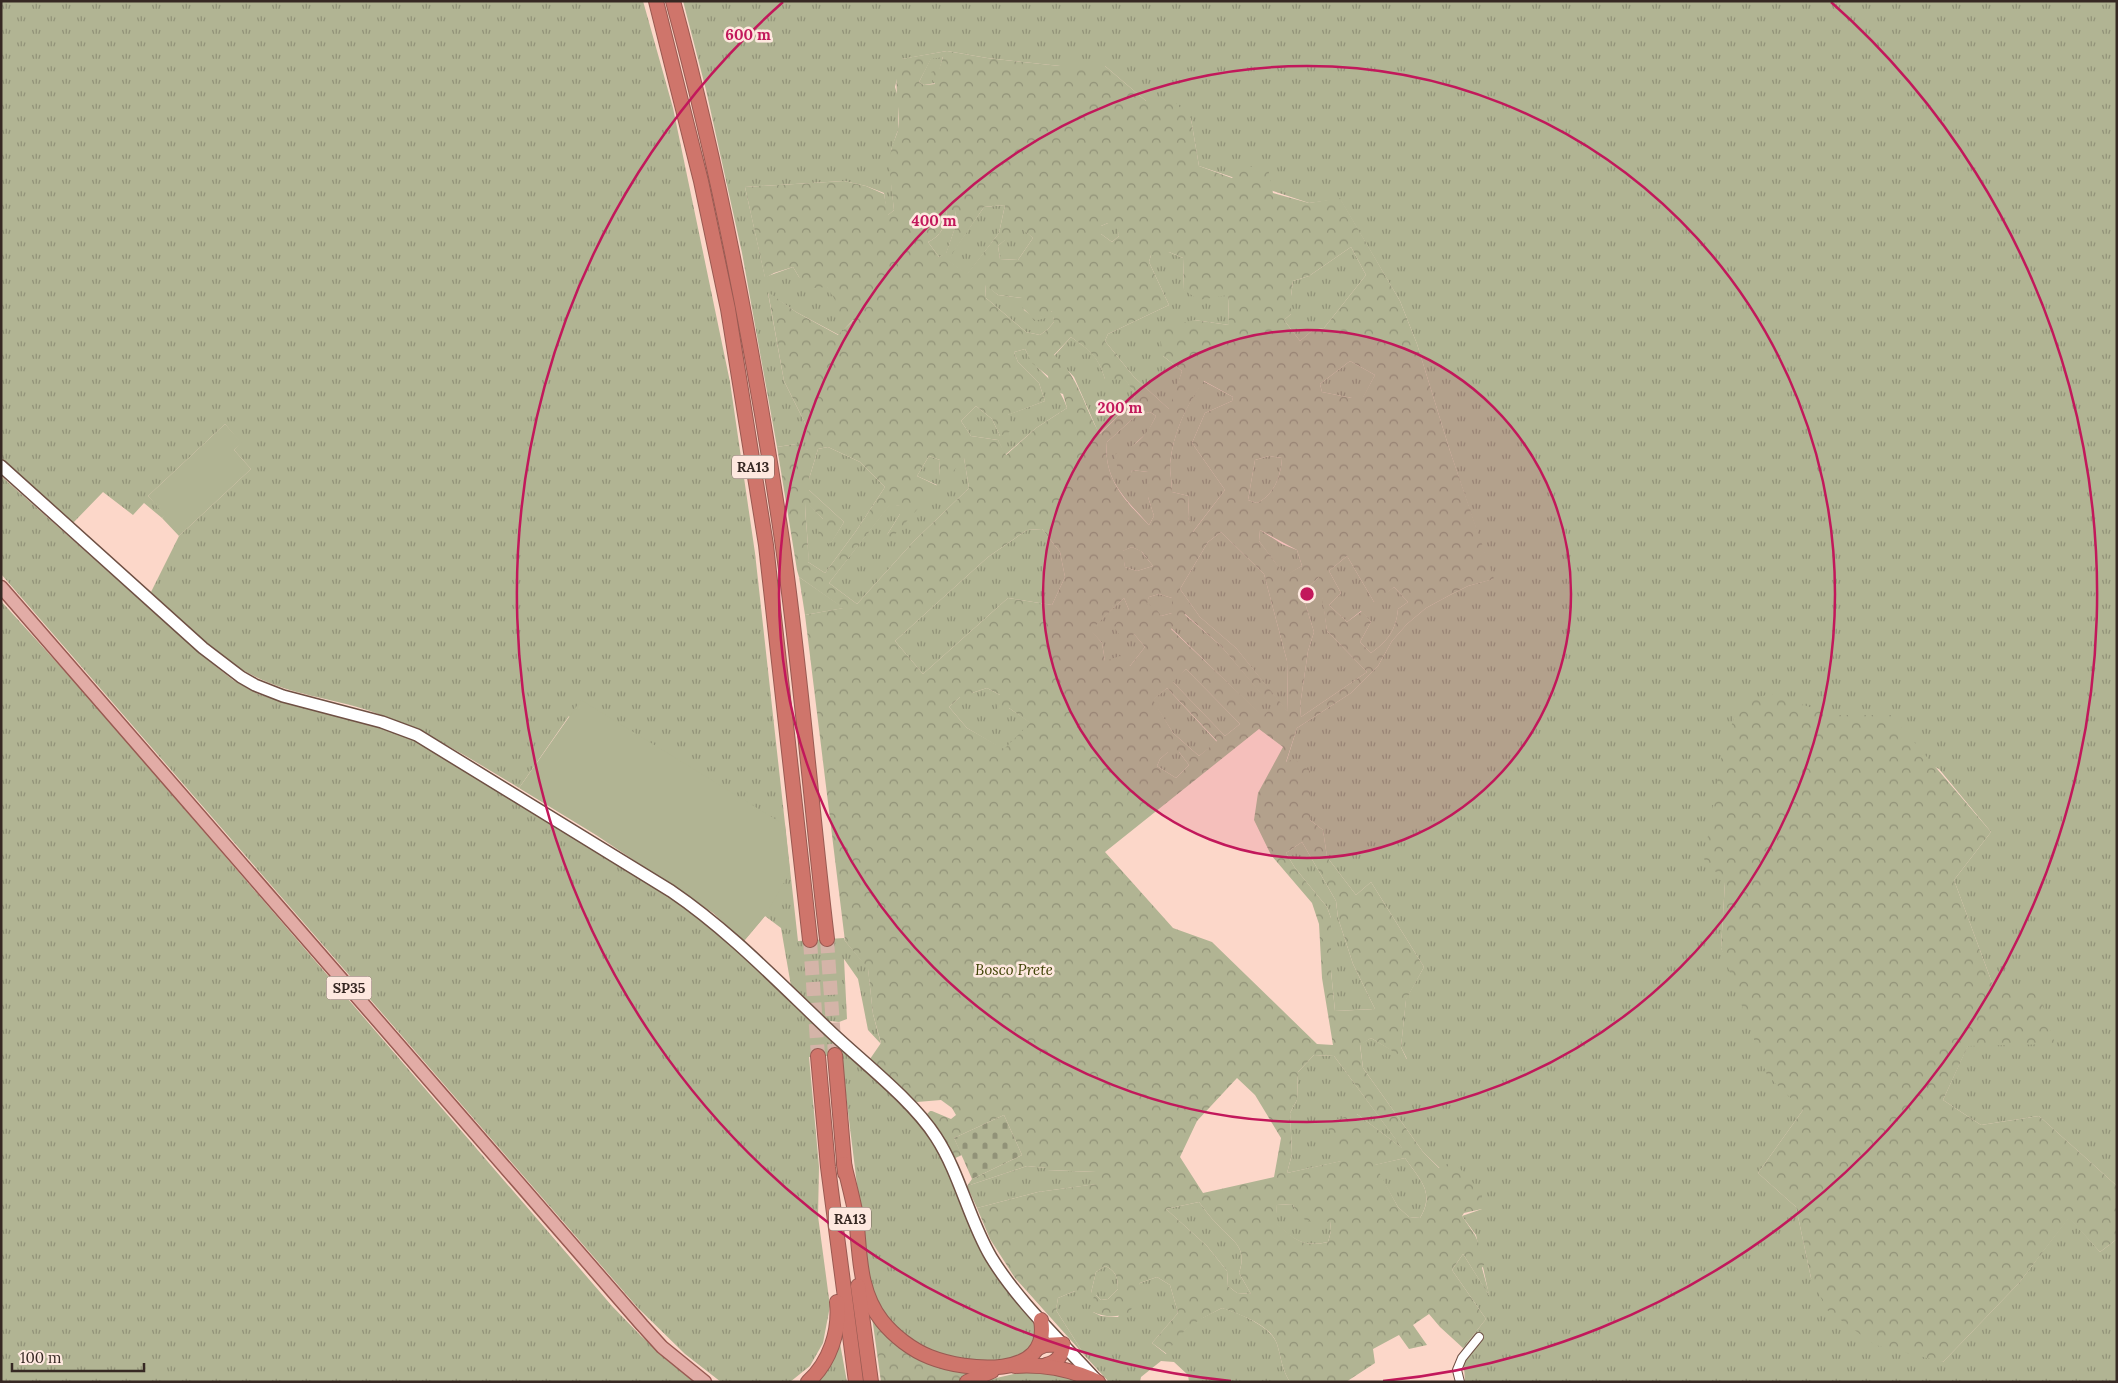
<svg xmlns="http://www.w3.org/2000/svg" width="2118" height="1383" viewBox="0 0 2118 1383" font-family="Lora,serif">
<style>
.grass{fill:url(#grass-tufts)}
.forest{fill:url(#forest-crowns);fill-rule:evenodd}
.cemetery{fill:url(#cemetery-stones)}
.green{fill:#b1b493}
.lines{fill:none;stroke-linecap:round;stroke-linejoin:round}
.motorway-tunnel{stroke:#d4b4a8;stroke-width:14;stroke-dasharray:14 7;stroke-linecap:butt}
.minor-casing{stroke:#6f5044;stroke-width:10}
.secondary-casing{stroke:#6f5044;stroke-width:14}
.primary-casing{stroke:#995a52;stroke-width:15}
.motorway-casing{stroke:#995a52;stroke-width:16}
.minor{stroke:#fff;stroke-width:8}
.secondary{stroke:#fff;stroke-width:11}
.primary{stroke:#e2aca6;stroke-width:12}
.motorway{stroke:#cf756b;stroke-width:14}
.ring{fill:none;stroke:#c2185b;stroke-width:2.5}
.labels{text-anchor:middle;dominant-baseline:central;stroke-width:5;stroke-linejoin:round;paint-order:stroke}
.shield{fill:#fee8df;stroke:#72625b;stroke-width:1}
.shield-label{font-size:14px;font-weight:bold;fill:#362823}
.park-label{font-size:15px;font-style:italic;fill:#3d4002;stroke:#fee8df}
.centre{fill:#c2185b;stroke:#fee8df;stroke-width:2.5}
.ring-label{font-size:15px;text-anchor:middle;font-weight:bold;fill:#c2185b;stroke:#fee8df;stroke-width:5;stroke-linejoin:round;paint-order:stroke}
</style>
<defs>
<pattern id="grass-tufts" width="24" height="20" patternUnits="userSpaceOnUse" patternTransform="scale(1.25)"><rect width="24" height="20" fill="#b1b493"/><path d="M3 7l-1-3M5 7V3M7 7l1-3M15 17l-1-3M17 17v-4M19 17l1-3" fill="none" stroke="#919278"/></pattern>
<pattern id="forest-crowns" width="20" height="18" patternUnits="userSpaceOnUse" patternTransform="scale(1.25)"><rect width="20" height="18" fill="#b1b493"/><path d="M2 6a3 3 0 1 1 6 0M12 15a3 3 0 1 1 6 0" fill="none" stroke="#919278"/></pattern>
<pattern id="cemetery-stones" width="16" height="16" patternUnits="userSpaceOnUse" patternTransform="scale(1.25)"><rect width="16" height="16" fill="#b1b493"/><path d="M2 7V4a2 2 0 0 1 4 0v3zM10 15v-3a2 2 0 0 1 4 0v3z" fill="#919278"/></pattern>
</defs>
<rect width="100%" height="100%" fill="#fcd7c9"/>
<!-- grass -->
<g class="grass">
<path d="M1,1H643L673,108L730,382L755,553L798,941L844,938L845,941L868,968L873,1014L881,1044L868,1030L858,979L844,959L847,1019L839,1022L829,1021L791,986L781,928L765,916L744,941L569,716L519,788C471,759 424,729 370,711C324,696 285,695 241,669C207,649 180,619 151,592L179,536L251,469L234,450L241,443L225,424L148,496L166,515L162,518L144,503L133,515L103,492L73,523L1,458Z"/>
<path d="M683,1H2117V1186L2039,1116L1981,1125L1943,1100L1994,988L1954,880L1991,832L1939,769L1833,715L1725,882L1721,948L1803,1110L1758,1173L1796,1207L1811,1278L1943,1362L2019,1283L2069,1217L2100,1252L2117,1239V1382H1465L1463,1348L1486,1319L1452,1270L1463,1254L1489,1295L1476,1235L1462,1216L1482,1209L1423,1152L1363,1068L1360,1044L1371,1038L1407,1059L1401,1047L1406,999L1424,967L1371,882L1356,895L1327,857L1323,830L1310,820V771L1286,763L1297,728L1351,693L1378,666L1392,641L1407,624L1426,608L1450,595L1468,586L1493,579L1450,451L1417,344L1400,301L1340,199L1309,203L1199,166L1191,119L1146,101L1105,66H1060L987,58L947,51L902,59L895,87L898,97V130L891,150V182L894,210L887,216L884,193L866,186L844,181L745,187L765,277L793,267L799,277L827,286L836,300L854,319L839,335L796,312L768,293L784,381L806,425L809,449L801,452L796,444L777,447L742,253L706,90Z"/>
<path d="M943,56L936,83L924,85L919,82L931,58Z"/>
<path d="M1005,205L999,233L967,275L947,260L984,207Z"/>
<path d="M947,210H955L956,225L946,254L939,257L928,242C943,235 944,226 947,210Z"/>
<path d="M1108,223H1117L1119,236L1112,242L1101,234V226Z"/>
<path d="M1020,226L1033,238L1018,260L1000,259L998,246Z"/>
<path d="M1351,247L1366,275L1324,328L1313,330L1300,341L1284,320L1291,314V296L1293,281L1309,276Z"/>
<path d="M1169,252L1183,258L1184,290L1228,294L1229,325L1194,320L1163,356L1182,371L1170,410L1134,377L1105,341L1108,334L1169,305L1149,262L1151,255Z"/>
<path d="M985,284L998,295L1022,298L1024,310L1032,316L1053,311L1054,322L1048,329L1040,335L1026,332L986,298Z"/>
<path d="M1071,337C1090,351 1098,355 1105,379H1125L1135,393L1132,409L1120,414L1099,434L1074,377L1054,356Z"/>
<path d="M1025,349C1037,374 1058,379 1067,408L1036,428L1005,455L998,440L971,436L961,421L976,406L992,419L1000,436L1007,415L1045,401L1039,383L1018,362L1014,352Z"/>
<path d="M1350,361L1375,375L1363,398H1352L1322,392L1320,384Z"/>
<path d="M1203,381L1233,397L1232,401L1205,413L1192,443L1225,490L1192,533L1188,517L1189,496L1172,492C1172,483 1170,473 1170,464C1173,433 1186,406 1203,381Z"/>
<path d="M1150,412L1156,416L1148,432L1129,449L1128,482L1132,470L1148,472V497L1154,516L1149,525C1126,499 1103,480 1107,442L1137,415Z"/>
<path d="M828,447L860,462L885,487L856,531L825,573L808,562C809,541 805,521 805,500L823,519L830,544L844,522L809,490V479L818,449Z"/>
<path d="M929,456L940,460L939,476L964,458L969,488L914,541L857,604L829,583L890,504L901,506L900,514L887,535L937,485L917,476Z"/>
<path d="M1269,456L1282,458C1281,476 1274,495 1257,503L1248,500L1255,460Z"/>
<path d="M1,476L204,657L233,680L258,694L292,705L378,727L412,739L658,889L697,915L732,946L883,1087L923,1127L934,1141L957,1193L1035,1321C1036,1330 1037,1339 1031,1347C1014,1369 958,1363 935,1354C927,1350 918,1345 911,1341C893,1329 881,1308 870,1290L841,1055L809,1057L819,1167L818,1216L830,1306L823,1343L810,1366L790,1382H721L685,1354L638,1308L1,574Z"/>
<path d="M1042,529L1060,552L1065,577L1052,605L1008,598L923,674L895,641L988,557L1027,530Z"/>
<path d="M1260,530L1282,544L1297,550L1302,566L1285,576L1259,541Z"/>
<path d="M1221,532L1264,574L1287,661L1288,713L1236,648L1200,617L1180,589L1208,542Z"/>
<path d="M1132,547L1141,551L1153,566L1137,571L1125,567L1122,551Z"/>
<path d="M1347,556L1374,602L1394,587L1408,602L1398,609C1396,630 1388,641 1371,653L1360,642L1371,622L1361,611L1347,622L1329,605L1341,593L1329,571Z"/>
<path d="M1320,576L1327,631L1367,672L1301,717L1300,706L1308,651L1314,632L1302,593Z"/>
<path d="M799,577L844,608L805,615Z"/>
<path d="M1159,594L1172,598V613L1161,616L1146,604L1149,597Z"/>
<path d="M1124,598L1129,610L1134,634L1145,647L1130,666L1105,661L1102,643L1090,630Z"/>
<path d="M1,601L89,698L612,1306L641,1336L694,1382H1Z"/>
<path d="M1184,614L1221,646L1273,707L1263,717L1171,628Z"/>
<path d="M1186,669L1240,724L1225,736L1172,681Z"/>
<path d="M987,688L1000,695L1009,708L1031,723L1004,750L967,728L949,707L960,697Z"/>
<path d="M1167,688L1217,742L1199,756L1173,733L1152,700Z"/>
<path d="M1169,751L1179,752L1189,765L1176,778L1157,766L1160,759Z"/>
<path d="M1302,842L1336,901L1338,918L1353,964L1375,1009L1335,1011L1331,971V918L1327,907L1295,868L1286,853Z"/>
<path d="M1314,1055L1334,1056L1403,1149L1357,1114L1342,1161L1287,1173L1292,1154L1290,1113L1297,1100L1298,1072Z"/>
<path d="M1405,1158C1419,1179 1436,1192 1420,1218L1409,1217L1398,1207L1374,1165Z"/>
<path d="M1027,1166L1047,1168V1170L1096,1172L1097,1184L1038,1192L977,1208L967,1186Z"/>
<path d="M1199,1202C1205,1210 1210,1217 1217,1224C1233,1242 1248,1246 1239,1273L1251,1294L1237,1293L1228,1286L1227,1271L1207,1246L1166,1209Z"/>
<path d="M1277,1204L1293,1205C1298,1219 1317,1218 1330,1221L1331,1231L1328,1242C1302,1248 1294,1239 1275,1223Z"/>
<path d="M1105,1266C1116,1271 1118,1278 1118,1289L1108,1299L1101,1300L1096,1295L1093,1312L1101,1316L1118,1317L1140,1283L1157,1277L1170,1285L1178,1313L1152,1343L1166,1354L1177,1337L1194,1322L1222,1308C1239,1313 1271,1326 1277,1344C1281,1357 1282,1370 1290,1382H1189L1188,1375L1174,1362L1161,1361L1141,1377L1140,1382H1109L1085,1356L1056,1310L1058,1298L1075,1291L1091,1293L1096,1272Z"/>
<path d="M839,1338L847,1382H816Z"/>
<path d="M1022,1372H1049L1085,1382H979Z"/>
</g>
<!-- forest -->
<g class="forest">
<path d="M947,51L987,58L1060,66H1105L1146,101L1170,97L1191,119L1199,166L1232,178L1242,166L1268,168L1273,193L1309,203L1340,198L1400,301L1417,344L1450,451L1494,579L1468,586L1450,595L1426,608L1407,624L1392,641L1378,666L1351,693L1297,728L1286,762L1294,759L1310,771V820L1323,830L1327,857L1356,895L1371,882L1424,967L1406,1000L1401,1047L1407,1060L1371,1038L1360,1045L1363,1068L1423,1152L1439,1168L1453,1161L1482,1193V1209L1464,1213L1462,1216L1475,1235L1486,1261L1482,1268L1490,1297L1463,1254L1452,1270L1486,1319L1463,1348L1440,1327L1429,1314L1413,1325L1427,1345L1409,1349L1399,1335L1373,1349L1375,1363L1346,1382H1290C1282,1370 1281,1357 1277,1344C1271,1325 1239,1314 1222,1308C1195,1322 1183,1327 1167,1354L1152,1343L1178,1313L1170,1285L1157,1277L1140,1283L1130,1313C1117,1317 1106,1318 1093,1312V1299L1095,1294L1101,1300L1108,1299L1118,1289C1118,1278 1116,1271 1105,1266L1096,1272L1091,1293L1087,1298L1075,1291L1058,1298L1056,1310L1085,1356L1015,1278L990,1239L977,1208L1038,1192L1096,1184V1172L1047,1170L1046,1168L1027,1166L967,1186L972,1179L1022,1155L1004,1115L954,1138L962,1155L953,1159L927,1114L930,1111H932L951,1119L956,1115L952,1108L941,1100L917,1102L911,1099L870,1059L881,1043L873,1014L868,969L845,941L805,615L843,608L799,577L797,570L777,447L796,444L801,448V451L808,449L806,425L784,381L768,292L796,312L838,335L854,320L837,317L832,310L835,300L827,287L812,288L799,277L793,267L774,273L765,278L745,187L844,181L866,186L884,194L888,215L894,210C892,191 888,170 891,151C892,143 897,136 898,129C901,104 891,83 901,59ZM943,57L939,69L931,72V78L935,84L924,85L919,82L931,59ZM1005,205L999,233L967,274L948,260L984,207ZM947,210H955L956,225L946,253L939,257L928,242C943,235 944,226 947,210ZM1108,223H1116L1119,236L1112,242L1101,234V226ZM1020,227L1033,238L1018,260L1000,259L998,246L1005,240L1014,239ZM1351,247L1366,275L1324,328L1313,330L1300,341L1284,320L1291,314V296L1293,281L1309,276ZM1169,252L1183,258L1184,290L1199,300L1228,295L1229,325L1194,320L1159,329L1163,356L1182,371L1169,409L1134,377L1105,341L1108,334L1169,305L1149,262L1151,255H1156L1164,258ZM985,285L998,295L1022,298L1020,304C1024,311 1031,314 1034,321L1046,318L1052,311L1054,322L1048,329L1040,335L1026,332L986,298ZM1071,337C1090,351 1098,356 1105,379L1125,380L1135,393L1132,409L1120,414L1100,434C1084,408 1079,376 1054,355ZM1025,349L1032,363L1048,376L1050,390L1063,394L1067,408L1036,428L1006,455L998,440L971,436L961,421L976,406L992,419L1000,436L1014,430L1008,415L1045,401L1039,383L1018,362L1014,352ZM1350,361L1375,375L1363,397L1352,398L1322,392L1320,384ZM1204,381L1233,397L1232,401L1205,413L1192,443L1225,490L1193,532L1188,517L1189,496L1172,492C1172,483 1170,473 1170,464C1173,433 1186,406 1204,381ZM1150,412L1156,416C1146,437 1136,446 1114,455L1120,476L1129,482L1132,470L1148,472V497L1154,516L1149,525C1125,501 1103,478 1107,442L1137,415ZM828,447L860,462L885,487L856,531L825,573L808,562C809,541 805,521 805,501L823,519L816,525L822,538L830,545L844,522L809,490V479L818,449ZM929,456L940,460L939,476L946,480L964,458L969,488L914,541L857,604L829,583L890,505L900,506V514L887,535L891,539L938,486L917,476ZM1269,456L1282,458C1281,476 1274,495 1257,503L1248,500L1255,460ZM1042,529L1060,552L1065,577L1052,605L1008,598L923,674L895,641L988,557L1027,530ZM1260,530L1297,550L1302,566L1285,575L1259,541ZM1221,532L1264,574L1287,661L1288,712L1236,648L1200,617L1180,589L1208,542ZM1132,547L1142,552L1153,566L1137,571L1125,567L1123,551ZM1347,556L1374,602L1386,600L1387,593L1394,587L1408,602L1398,609C1396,630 1388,641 1371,653L1360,642L1371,622L1362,611L1347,622L1329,605L1341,593L1329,571ZM1319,577L1327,631L1367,672L1301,717L1300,706L1308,651L1314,632L1302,593ZM1159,594L1172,598V613L1161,616L1155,607L1147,604L1149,597ZM1124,598L1129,610L1113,626L1124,641L1134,634L1145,647L1130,666L1120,656L1105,661L1102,643L1091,630ZM1185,614L1221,646L1272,707L1263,716L1171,629ZM1186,669L1240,724L1225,736L1173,682ZM987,688L1000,695L995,700L999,712L1009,708L1030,723L1004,749L967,728L949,707L960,697L969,700L972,693ZM1167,688L1217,741L1199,756L1173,733L1153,700ZM1259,729L1283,747L1258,793L1254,820L1271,855L1312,903L1319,924L1322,978L1333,1045L1317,1044L1212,942L1173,928L1105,852ZM1168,752H1179L1189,765L1176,778L1157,766L1160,759ZM1302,842L1336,901L1338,918L1353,964L1375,1009L1335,1011L1331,971V918L1327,907L1295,868L1286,853ZM1314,1055L1334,1056L1402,1148L1357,1114L1326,1122L1341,1161L1287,1173L1292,1154L1290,1113L1297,1100L1298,1072ZM1237,1078L1255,1095L1281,1138L1274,1177L1203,1193L1180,1157L1197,1121ZM1405,1158C1419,1179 1436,1192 1420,1218L1409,1217L1398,1207L1375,1165ZM1199,1202C1205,1210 1210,1217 1217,1224C1233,1242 1248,1246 1239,1273L1251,1294L1237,1293L1228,1286L1227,1271L1207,1246L1166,1209ZM1277,1204L1293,1205C1299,1221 1314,1226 1330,1221L1331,1231L1328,1242C1302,1248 1295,1239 1276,1223Z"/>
<path d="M1771,694L1833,715H1891L1991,832L1954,880L1994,988L2037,987L2055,1044L1968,1046L1943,1100L1981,1125L2039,1116L2117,1186V1239L2100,1252L2069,1218L2019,1283L1943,1362L1875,1345L1827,1310L1811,1278L1796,1207L1758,1173L1803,1110L1767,1075L1721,948L1725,882L1704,859L1721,759L1739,702Z"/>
<path d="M872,1317L883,1328L969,1372V1376L957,1382H881Z"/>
</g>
<!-- cemetery -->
<path class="cemetery" d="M1004,1115L1022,1155L972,1179L954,1138Z"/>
<!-- green -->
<g class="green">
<path d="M225,424L242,443L234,450L251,469L179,536L162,518L165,515L148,496Z"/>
<path d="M581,700L785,825L790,872L765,916L744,941L713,913L596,835L519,788Z"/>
</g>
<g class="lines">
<!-- motorway-tunnel -->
<g class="motorway-tunnel">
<path d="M827,939L835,1055"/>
<path d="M810,940L818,1056"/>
</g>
<!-- minor casing -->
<g class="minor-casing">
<path id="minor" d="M1460,1382L1457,1370L1462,1358L1479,1337"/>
</g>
<!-- secondary casing -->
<g class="secondary-casing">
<path id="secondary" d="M1,466L203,648L241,677L255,685L283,696L382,722L417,735L671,891C730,931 780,984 832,1033C864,1063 913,1101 936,1137C960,1174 969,1220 991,1257C1019,1303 1061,1341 1097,1381"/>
</g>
<!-- primary casing -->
<g class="primary-casing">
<path id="primary" d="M1,587L642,1325L662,1347L705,1382"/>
</g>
<!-- motorway casing -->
<g class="motorway-casing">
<g id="motorway">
<path d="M656,1L701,181L728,309L766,545L810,940"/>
<path d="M673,1C721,178 755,358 782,540C801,672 811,806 827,939"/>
<path d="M835,1055L845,1173"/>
<path d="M818,1056L828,1167L856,1382"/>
<path d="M844,1164C848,1181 853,1199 856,1216C860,1252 858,1291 882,1321C894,1336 912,1350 930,1357C965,1371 1052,1381 1041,1320"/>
<path d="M858,1286L871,1382"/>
<path d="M1038,1348L1045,1345L1063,1344C1062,1356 1058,1362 1046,1365"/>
<path d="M1015,1366C1045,1364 1071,1369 1098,1382"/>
<path d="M808,1382C830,1362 840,1331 837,1302"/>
<path d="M967,1382L992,1371"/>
</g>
</g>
<!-- minor -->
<use href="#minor" class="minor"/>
<!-- secondary -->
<use href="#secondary" class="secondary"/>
<!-- primary -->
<use href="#primary" class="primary"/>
<!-- motorway -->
<use href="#motorway" class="motorway"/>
</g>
<!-- distance rings -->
<circle cx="1307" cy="594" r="264" fill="#c2185b" fill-opacity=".12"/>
<g class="ring">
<circle cx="1307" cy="594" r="264"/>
<circle cx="1307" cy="594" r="528"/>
<path d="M1231 1381A791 791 0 0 1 783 2M1831 2A791 791 0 0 1 1383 1381"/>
</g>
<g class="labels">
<!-- shield labels -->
<g class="shield">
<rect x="732" y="455.5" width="42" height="23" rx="4"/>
<rect x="326.5" y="976.5" width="45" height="23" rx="4"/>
<rect x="829" y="1207.5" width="42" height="23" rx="4"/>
</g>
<g class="shield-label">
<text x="753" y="467">RA13</text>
<text x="349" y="988">SP35</text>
<text x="850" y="1219">RA13</text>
</g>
<!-- park labels -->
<g class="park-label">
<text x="1014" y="969">Bosco Prete</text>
</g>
</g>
<circle cx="1307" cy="594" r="8" class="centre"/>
<g class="ring-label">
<text x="748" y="40">600 m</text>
<text x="934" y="226">400 m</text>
<text x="1120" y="413">200 m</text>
</g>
<!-- border -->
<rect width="2118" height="1383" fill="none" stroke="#362823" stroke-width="5"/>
<!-- scale -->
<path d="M12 1363v8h132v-8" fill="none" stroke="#362823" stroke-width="2.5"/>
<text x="20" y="1363" font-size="15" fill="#362823" stroke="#fee8df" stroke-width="4" paint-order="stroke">100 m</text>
</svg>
